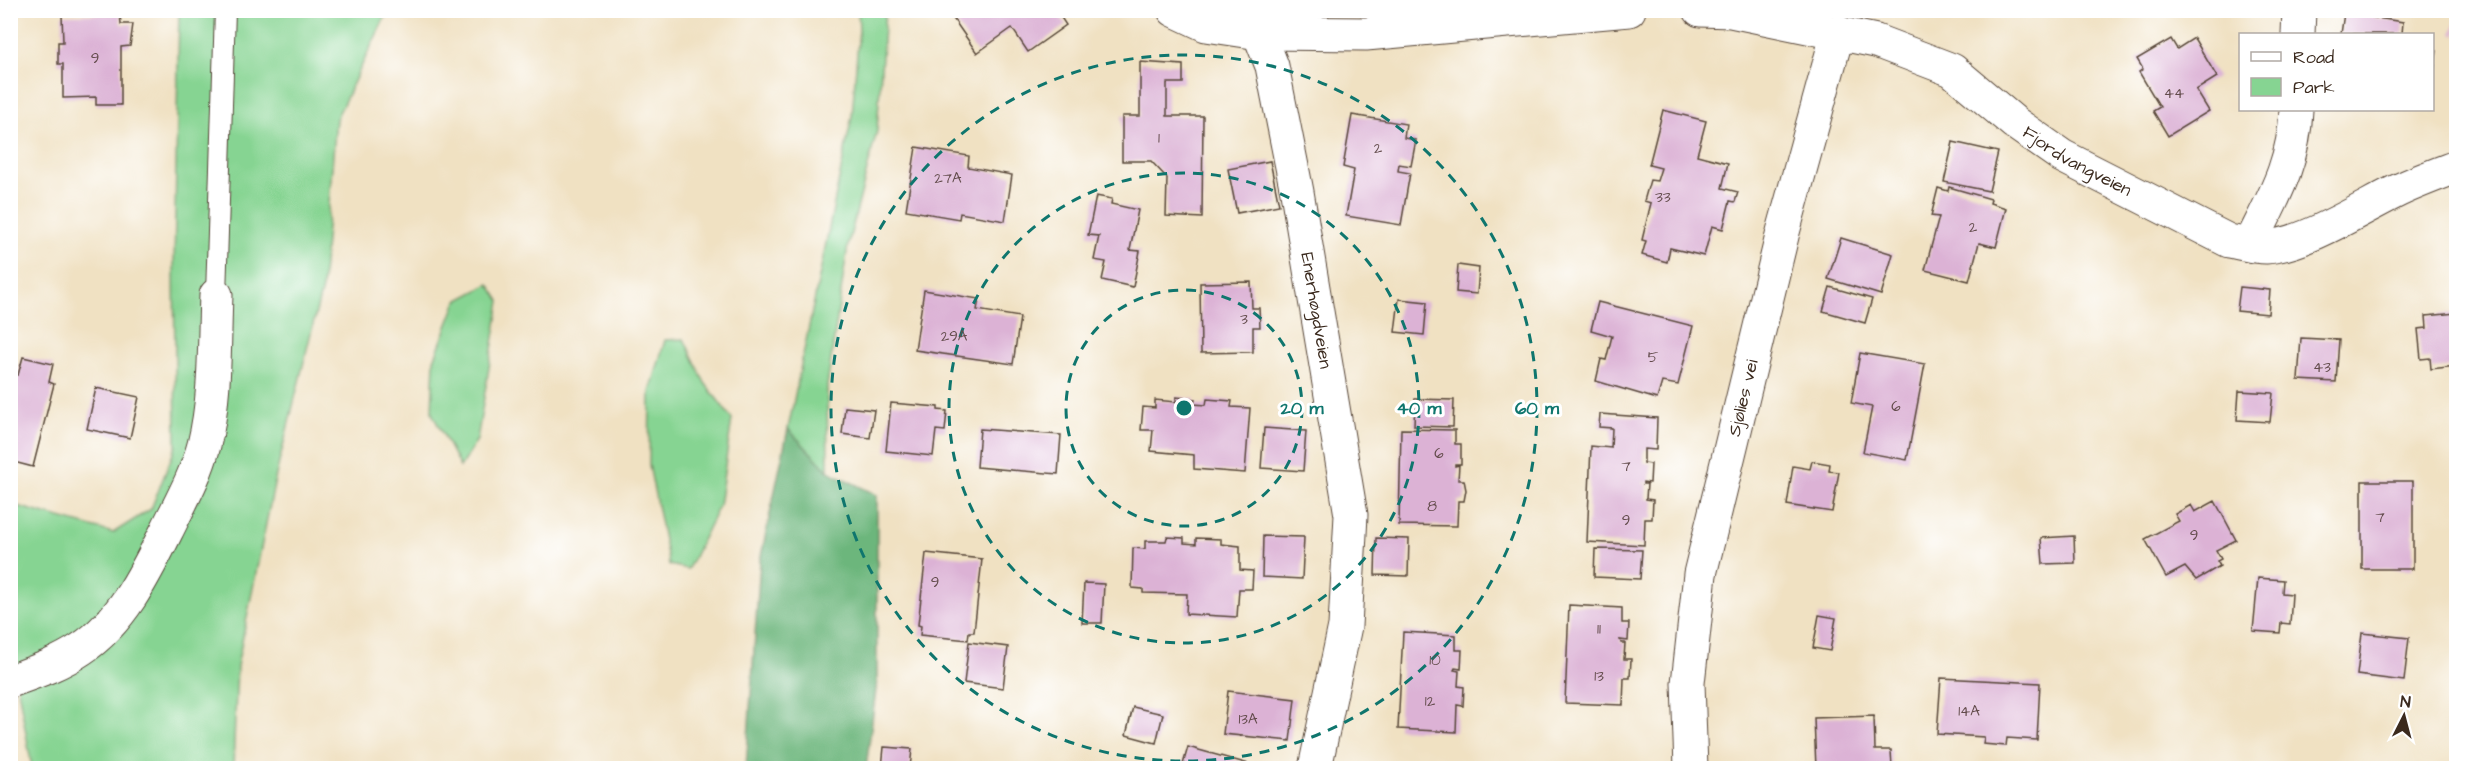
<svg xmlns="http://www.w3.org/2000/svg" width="2467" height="779" viewBox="0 0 2467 779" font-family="'Architects Daughter',sans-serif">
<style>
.green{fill:#86d492;stroke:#607f58;stroke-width:1.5}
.forest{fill:#6cb67c;stroke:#54704d;stroke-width:1.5}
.building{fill:#dcb2d5}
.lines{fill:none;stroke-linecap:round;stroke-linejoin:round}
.service-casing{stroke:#564537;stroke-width:22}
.minor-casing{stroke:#564537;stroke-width:35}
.service{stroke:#fff;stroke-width:20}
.minor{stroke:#fff;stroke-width:33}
.ring{fill:none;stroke:#0f766e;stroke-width:3;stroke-dasharray:10 8}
.labels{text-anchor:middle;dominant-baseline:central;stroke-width:6;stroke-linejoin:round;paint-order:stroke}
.number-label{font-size:15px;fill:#634c4c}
.street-label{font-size:18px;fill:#3b2a1e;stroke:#fff}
.centre{fill:#0f766e;stroke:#fff;stroke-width:3}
.ring-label{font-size:18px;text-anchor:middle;font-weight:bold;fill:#0f766e;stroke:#fff;stroke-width:6;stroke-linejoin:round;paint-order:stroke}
</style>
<rect width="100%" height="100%" fill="#fff"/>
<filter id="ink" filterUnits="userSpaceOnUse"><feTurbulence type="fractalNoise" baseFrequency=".0167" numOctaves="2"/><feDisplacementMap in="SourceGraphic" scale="12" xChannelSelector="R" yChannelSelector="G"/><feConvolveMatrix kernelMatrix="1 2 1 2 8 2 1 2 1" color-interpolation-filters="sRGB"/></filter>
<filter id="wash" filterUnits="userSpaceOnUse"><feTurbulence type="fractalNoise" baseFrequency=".008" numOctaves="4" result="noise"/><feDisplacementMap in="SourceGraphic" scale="24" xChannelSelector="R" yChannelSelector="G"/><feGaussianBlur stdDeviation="1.35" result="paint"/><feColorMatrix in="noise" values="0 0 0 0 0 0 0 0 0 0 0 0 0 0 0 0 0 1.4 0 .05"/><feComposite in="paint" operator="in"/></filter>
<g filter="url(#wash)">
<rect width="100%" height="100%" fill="#f0e1c2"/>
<!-- green -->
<g class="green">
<path d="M179,11H388L336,119L322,288L276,475L237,666L233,768H32L13,660H11L10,504L113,533L151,509L176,446L174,268Z"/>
<path d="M858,11H885L877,131L848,245L827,386L828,471L788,429L852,116L859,29Z"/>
<path d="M489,284L500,301L477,440L460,467L432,413L434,360L457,301Z"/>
<path d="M684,339L705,383L732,419L719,506L688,569L669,565L649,465L650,392L665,340Z"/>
</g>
<!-- forest -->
<path class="forest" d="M788,429L828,471L877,495V682L866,768H746L760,561Z"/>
<g id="blocks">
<!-- building -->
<g class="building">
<path d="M954,10H1056L1066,25L1028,52L1012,28L977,53L950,14Z"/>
<path d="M2344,13L2403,22L2402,34H2341Z"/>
<path d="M120,14L121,24H133L130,46L121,47V105H96V97L63,98V64H58V42H63L62,15Z"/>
<path d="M2456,20V35L2452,34Z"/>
<path d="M2194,38L2217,77L2196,90L2209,111L2168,136L2153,111L2160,107L2139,72L2143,69L2137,59L2171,39L2177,49Z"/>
<path d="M2433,51H2437L2434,71H2433Z"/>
<path d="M1140,62L1183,65V83H1167V116H1203L1202,218L1166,216L1167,178L1151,161H1122V116H1140Z"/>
<path d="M1663,110L1706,121L1697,155L1728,163L1722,188L1738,192L1735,202L1730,201L1723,229L1712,226L1704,256L1670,248L1667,262L1642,255L1646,241L1642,240L1651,203L1644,201L1650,180L1657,181L1661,168L1649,165Z"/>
<path d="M1352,115L1406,124L1404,138L1416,140L1411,166L1399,164L1398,171L1410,173L1401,225L1346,216L1354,170L1343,167Z"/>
<path d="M1953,142L1998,152L1989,191L1944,182Z"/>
<path d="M916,147L969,156L968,167L1012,175L1005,221L960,213L959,219L906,210Z"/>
<path d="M1270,161L1279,205L1237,213L1228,169Z"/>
<path d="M1949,187L1991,199L1990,203L2006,208L1996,247L1979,243L1969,281L1925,270L1939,217L1931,216L1938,188L1948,191Z"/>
<path d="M1096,196L1112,199L1111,204L1138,210L1130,250L1140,251L1133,287L1102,280L1106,262L1094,260L1099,236L1088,235Z"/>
<path d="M1841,238L1893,254L1881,295L1828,279Z"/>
<path d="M1458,265L1479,268L1477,294L1456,292Z"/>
<path d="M1251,282L1252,308H1259L1260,327H1253V352L1201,353L1200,283Z"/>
<path d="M1830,287L1872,299L1865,323L1823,311Z"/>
<path d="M2240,287L2270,290L2268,314L2237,311Z"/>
<path d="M924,290L979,299L977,310L1020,317L1013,364L915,350Z"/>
<path d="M1399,299L1427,302L1424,335L1395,332Z"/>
<path d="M1598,302L1693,326L1678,385L1662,382L1657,399L1596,381L1601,359L1606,360L1612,336L1591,330Z"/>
<path d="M2456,313V366L2431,369L2430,358L2421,359L2418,329L2427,328L2426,316Z"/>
<path d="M2301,338L2339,340L2336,382L2298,380Z"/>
<path d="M1860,353L1925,364L1907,460L1863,452L1872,407L1851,403Z"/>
<path d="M23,357L53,364L49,382L54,384L33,467L10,461V373L18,375Z"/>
<path d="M96,388L139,397L130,438L87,429Z"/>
<path d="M2239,391L2273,393L2270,422L2237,420Z"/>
<path d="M1176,397L1195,399L1194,404L1206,405L1207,399L1232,401L1231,407L1250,408L1245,473L1194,469V455L1151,451L1153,430H1141L1143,407L1155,408V400L1176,402Z"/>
<path d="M1415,399L1454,400L1453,427L1414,426Z"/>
<path d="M891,403L938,407V410L947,411L945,431L936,430L933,456L886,451Z"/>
<path d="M845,407L874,410L870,438L842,434Z"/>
<path d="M1600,414L1657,418L1656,450L1644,449V463L1651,464L1650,483L1643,482V484H1647L1646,499L1653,500L1652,519H1645L1644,545L1587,542L1591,446L1611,448L1612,428L1599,427Z"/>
<path d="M1264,428L1306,431L1303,471L1261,468Z"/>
<path d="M980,429L1061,435L1058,474L977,467Z"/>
<path d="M1401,429L1455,430V444H1461V464H1455V466L1459,465L1458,480H1464L1466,490L1464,501H1458L1457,526L1399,525Z"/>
<path d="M1812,461L1830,464L1829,471L1839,472L1832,512L1787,505L1793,466L1810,469Z"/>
<rect x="2362" y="481" width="51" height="88"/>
<path d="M2215,501L2236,540L2216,550L2221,559L2217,561L2220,566L2196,580L2185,567L2166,577L2145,539L2179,521L2175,514L2191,505L2195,512Z"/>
<path d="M1263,536L1304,537L1302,579L1262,577Z"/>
<path d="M2074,536L2075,563L2043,564L2041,538Z"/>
<path d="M1167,537L1184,538V543L1196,544V538L1221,539V544L1240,546V570L1253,571L1252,589H1239L1237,617L1186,614L1187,594L1143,593V589L1132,588L1133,548L1145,549V541H1166Z"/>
<path d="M1376,538L1409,539L1408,576L1375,575Z"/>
<path d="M1595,549L1642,550L1640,579L1594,577Z"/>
<path d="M926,553L982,559L974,632H969L968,640L920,635L921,626L918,625Z"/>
<path d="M2258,578L2283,580L2282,593L2292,594L2290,624L2281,623L2280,633L2253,631Z"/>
<path d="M1084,583L1104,584L1102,623H1082Z"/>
<path d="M1569,605L1622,608V623H1629L1628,641L1620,640L1621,643H1625L1624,659H1631L1630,678H1624L1623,705L1565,703Z"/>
<path d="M1819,615L1836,618L1830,651L1813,648Z"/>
<path d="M1403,632L1456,635V650H1462L1461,669L1455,668L1454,670L1459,671L1458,686L1464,687L1463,706L1457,705L1456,732L1398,729Z"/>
<path d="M2362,633L2409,638L2404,681L2357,675Z"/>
<path d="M969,642L1008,647L1003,688L964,683Z"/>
<path d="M1941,678L2040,683L2037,740L2007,738L2006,746L1983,744L1984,737L1937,734Z"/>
<path d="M1228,691L1295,699L1290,741L1223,734Z"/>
<path d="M1133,707L1163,714L1156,743L1126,735Z"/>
<path d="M1874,716L1875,750H1891L1892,768H1816L1814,718Z"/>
<path d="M884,747L912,749L910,768H882Z"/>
<path d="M1188,747L1249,764L1248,768H1182Z"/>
</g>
</g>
</g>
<g filter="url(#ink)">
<use href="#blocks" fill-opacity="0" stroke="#564537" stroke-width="1.5"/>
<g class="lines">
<!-- service casing -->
<g class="service-casing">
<path id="service" d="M216,295L225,10"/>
</g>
<!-- minor casing -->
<g class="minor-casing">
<g id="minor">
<path d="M1174,10L1206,25L1259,33L1366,34L1629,10"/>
<path id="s1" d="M1700,10L1731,11L1876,41L1952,70L2015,123L2062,156L2229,241C2241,243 2254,247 2266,247C2303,245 2359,210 2393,193C2413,183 2435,175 2456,167"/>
<path id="s2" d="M1259,33L1272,66L1297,192L1351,515L1345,626L1315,768"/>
<path d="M2298,34L2299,10"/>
<path d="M2250,245C2273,198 2294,164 2296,110"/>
<path d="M10,681C35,672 59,664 81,649C125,620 149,566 172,520C184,496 197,472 204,445C216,396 214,345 216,295"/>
<path id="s3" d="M1691,768L1688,683L1700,574L1783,232L1838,32"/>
</g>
</g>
<!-- service -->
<use href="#service" class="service"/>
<!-- minor -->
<use href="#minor" class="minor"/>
</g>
</g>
<!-- distance rings -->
<g class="ring">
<circle cx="1184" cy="408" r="118"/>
<circle cx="1184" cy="408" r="235"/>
<circle cx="1184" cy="408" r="353"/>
</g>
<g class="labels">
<!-- number labels -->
<g class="number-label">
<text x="95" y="58">9</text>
<text x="2174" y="93">44</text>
<text x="1159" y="138">1</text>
<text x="1378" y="148">2</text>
<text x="948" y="178">27A</text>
<text x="1663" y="197">33</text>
<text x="1973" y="227">2</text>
<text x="1244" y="319">3</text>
<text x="954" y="336">29A</text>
<text x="1653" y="357">5</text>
<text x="2322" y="367">43</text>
<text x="1896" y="406">6</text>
<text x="1439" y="453">6</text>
<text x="1626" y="466">7</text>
<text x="1432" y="506">8</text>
<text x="2380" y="517">7</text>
<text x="1626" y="520">9</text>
<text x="2194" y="535">9</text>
<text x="935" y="582">9</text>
<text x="1599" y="629">11</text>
<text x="1435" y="660">10</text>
<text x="1599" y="676">13</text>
<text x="1430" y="701">12</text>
<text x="1969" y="711">14A</text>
<text x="1248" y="719">13A</text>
</g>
<!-- street labels -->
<g class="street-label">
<text stroke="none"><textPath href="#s1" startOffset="416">Fjordvangveien</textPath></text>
<text stroke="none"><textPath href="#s2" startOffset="284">Enerhøgdveien</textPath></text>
<text stroke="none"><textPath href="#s3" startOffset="376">Sjølies vei</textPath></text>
</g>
</g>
<circle cx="1184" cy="408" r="9" class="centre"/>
<g class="ring-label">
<text x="1302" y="414">20 m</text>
<text x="1419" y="414">40 m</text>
<text x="1537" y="414">60 m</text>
</g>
<!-- margin -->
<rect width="2467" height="779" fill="none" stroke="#fff" stroke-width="36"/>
<!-- legend -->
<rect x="2239" y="33" width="195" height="78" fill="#ffffff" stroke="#b1aaa5" stroke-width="1.5"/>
<rect x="2251" y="52" width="30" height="9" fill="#ffffff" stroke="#b1aaa5" stroke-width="1.5"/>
<text x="2293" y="63" font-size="18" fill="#3b2a1e">Road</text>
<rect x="2251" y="78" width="30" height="18" fill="#86d492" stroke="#b1aaa5" stroke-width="1.5"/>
<text x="2293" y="93" font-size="18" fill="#3b2a1e">Park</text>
<!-- north arrow -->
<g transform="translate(2404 716) rotate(6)" stroke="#ffffff" stroke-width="4.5" paint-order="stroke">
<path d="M0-4.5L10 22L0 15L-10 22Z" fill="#3b2a1e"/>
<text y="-9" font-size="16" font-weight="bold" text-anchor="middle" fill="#3b2a1e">N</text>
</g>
</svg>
